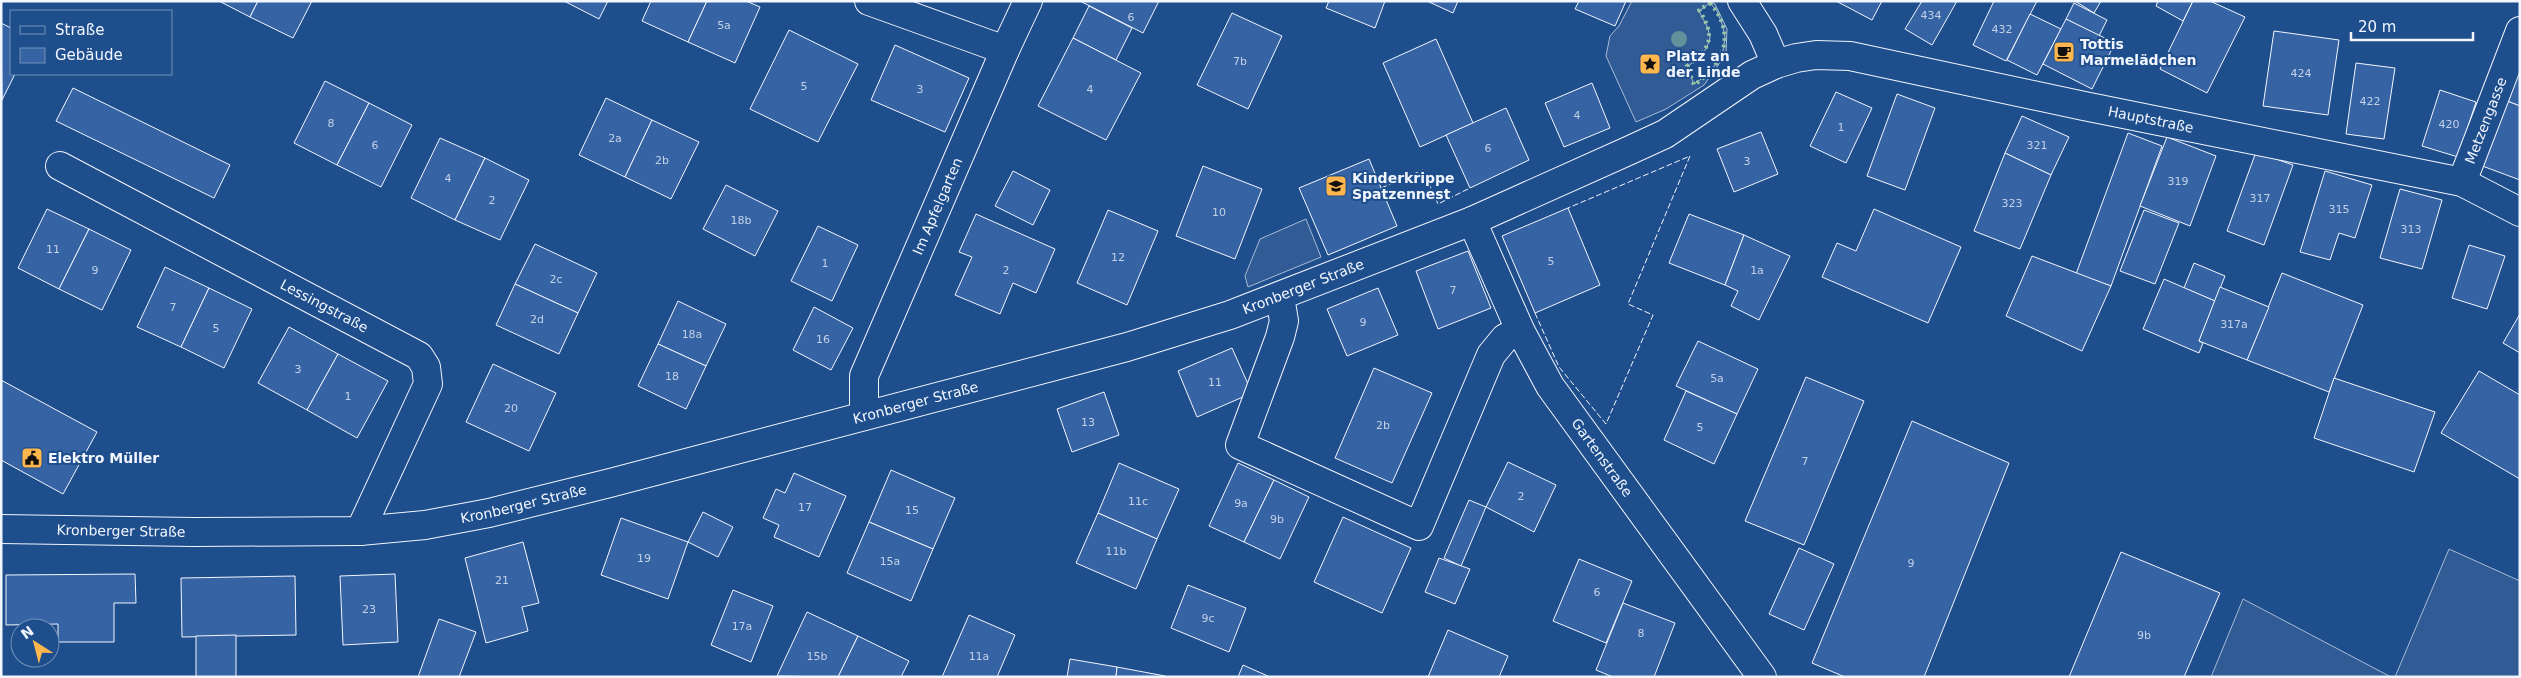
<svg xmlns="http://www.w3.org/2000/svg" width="2521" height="678" viewBox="0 0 2521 678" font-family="'DejaVu Sans',sans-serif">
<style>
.built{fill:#305b95;stroke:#a8bbd7;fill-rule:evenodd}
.building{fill:#3563a3;stroke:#f2f6ff}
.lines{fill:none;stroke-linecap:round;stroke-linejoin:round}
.minor-casing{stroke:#f2f6ff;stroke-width:30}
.minor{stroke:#1f4e8c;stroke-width:28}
.hedge{stroke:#97c8a6;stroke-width:4;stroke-dasharray:2.5 4;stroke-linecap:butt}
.fence{stroke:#f2f6ff;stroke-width:1;stroke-dasharray:6 2.5;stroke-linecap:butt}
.tree{fill:#61919a}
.labels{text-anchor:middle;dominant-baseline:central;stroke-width:4;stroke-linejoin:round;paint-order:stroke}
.number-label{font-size:11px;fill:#c3d1e8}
.poi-label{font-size:14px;font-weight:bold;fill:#f2f6ff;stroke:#1f4e8c;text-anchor:start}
.street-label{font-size:14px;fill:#f2f6ff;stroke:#1f4e8c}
</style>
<rect width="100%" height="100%" fill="#1f4e8c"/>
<!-- built -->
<g class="built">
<path d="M1632,1H1708L1715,4L1727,29L1726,54L1704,85L1666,109L1636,122L1606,56L1610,36L1619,26ZM1710,3L1717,11L1722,24L1725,37L1723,51L1710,73L1694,84L1687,67L1702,55L1707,47L1710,38L1708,28L1699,11Z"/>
<path d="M1306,219L1321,257L1248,287L1245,276L1260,239Z"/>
<path d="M2449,549L2520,581V677H2395Z"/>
<path d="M2243,599L2391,677H2211Z"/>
</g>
<!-- building -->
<g class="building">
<path d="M219,1H258L250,17Z"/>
<path d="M258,1H312L293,38L250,17Z"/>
<path d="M564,1H608L599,19Z"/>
<path d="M651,1H707L688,42L642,21Z"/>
<path d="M707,1H746L760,7L735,63L688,42Z"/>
<path d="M1080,1H1159L1143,33Z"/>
<path d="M1329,1H1385L1375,28L1326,8Z"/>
<path d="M1427,1H1458L1453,13Z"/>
<path d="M1579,1H1626L1615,26L1575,9Z"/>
<path d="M1836,1H1882L1872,20Z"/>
<path d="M1922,1H1957L1932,45L1905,29Z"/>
<path d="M1994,1H2037L2006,61L1973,45Z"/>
<path d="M2075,1H2101L2094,13Z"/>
<path d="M2158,1H2193L2183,21L2156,6Z"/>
<path d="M2193,1H2210L2245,17L2207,93L2160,69Z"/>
<path d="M2074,3L2107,20L2099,36L2066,19Z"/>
<path d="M1089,6L1132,28L1116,60L1073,38Z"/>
<path d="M1232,13L1282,36L1248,109L1197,85Z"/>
<path d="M2030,14L2061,29L2037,75L2007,60Z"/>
<path d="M2066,19L2115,43L2092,89L2043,64Z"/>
<path d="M1,23L11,28V74H15L2,100Z"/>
<path d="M789,30L858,64L818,142L750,109Z"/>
<path d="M2274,31L2339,40L2328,115L2263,106Z"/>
<path d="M1073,38L1141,73L1106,140L1038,106Z"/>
<path d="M1436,39L1473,123L1420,147L1383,63Z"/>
<path d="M895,45L969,78L945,132L871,100Z"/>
<path d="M2520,52V106L2502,99Z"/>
<path d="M2356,63L2395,68L2384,139L2346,134Z"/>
<path d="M325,81L369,103L337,165L294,143Z"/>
<path d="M1592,83L1610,128L1564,147L1545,103Z"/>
<path d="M73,88L230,165L214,198L56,121Z"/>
<path d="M2440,90L2476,102L2458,157L2422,146Z"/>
<path d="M1836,92L1872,108L1846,163L1810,146Z"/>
<path d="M1897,94L1935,108L1905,190L1867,176Z"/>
<path d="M606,98L652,120L625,177L579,155Z"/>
<path d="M2502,99L2520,106V180L2477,164Z"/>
<path d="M369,103L412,125L381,187L337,165Z"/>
<path d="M1506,108L1529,160L1470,188L1446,135Z"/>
<path d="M2022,116L2069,137L2051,175L2005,153Z"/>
<path d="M652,120L699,142L671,199L625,177Z"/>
<path d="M1761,132L1778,174L1734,192L1717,149Z"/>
<path d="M2128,133L2162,146L2111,286L2076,274Z"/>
<path d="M2167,137L2216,156L2190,226L2140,206Z"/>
<path d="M440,138L485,158L455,220L411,198Z"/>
<path d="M2256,152L2293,165L2264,245L2227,231Z"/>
<path d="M2005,153L2051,175L2020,249L1974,231Z"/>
<path d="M485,158L529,180L500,240L455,220Z"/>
<path d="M1369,159L1397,226L1328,255L1299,188Z"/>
<path d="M1203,166L1262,189L1235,259L1176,236Z"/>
<path d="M1013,171L1050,190L1033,225L995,206Z"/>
<path d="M2325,171L2372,185L2355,238L2339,233L2330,260L2300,252Z"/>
<path d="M726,185L778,211L755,256L703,229Z"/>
<path d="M2400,189L2442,200L2422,269L2380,258Z"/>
<path d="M1568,208L1600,285L1535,313L1502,236Z"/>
<path d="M47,209L89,229L59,289L18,268Z"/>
<path d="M1874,209L1961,247L1928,323L1822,277L1837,243L1856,251Z"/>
<path d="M1108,210L1158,231L1127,305L1077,283Z"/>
<path d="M2144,210L2179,223L2155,284L2120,271Z"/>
<path d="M976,214L1055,249L1036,293L1013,283L1000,314L955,295L972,257L959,252Z"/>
<path d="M1689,214L1744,235L1725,285L1669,263Z"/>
<path d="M818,226L858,245L832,301L791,281Z"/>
<path d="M89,229L131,250L102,310L59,289Z"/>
<path d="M1744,235L1790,256L1759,320L1731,306L1738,291L1725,285Z"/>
<path d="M535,244L597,273L578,313L515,284Z"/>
<path d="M2469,245L2505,256L2487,309L2452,298Z"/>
<path d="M1468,251L1491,308L1438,329L1416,271Z"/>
<path d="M2032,256L2111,286L2082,351L2006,316Z"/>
<path d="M2194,263L2225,276L2215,301L2184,288Z"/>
<path d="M165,267L209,288L181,347L137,327Z"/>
<path d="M2282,273L2363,305L2329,392L2247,360Z"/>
<path d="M2164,279L2215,301L2199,341L2203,343L2199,353L2143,329Z"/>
<path d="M515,284L578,313L559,354L496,325Z"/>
<path d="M2220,287L2269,307L2247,360L2199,341Z"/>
<path d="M209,288L252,309L224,368L181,347Z"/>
<path d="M1378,288L1398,335L1347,356L1327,309Z"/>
<path d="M678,301L726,324L706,366L658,344Z"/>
<path d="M814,307L853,328L831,370L793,350Z"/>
<path d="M2520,314V353L2503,343Z"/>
<path d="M289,327L338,354L307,410L258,383Z"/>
<path d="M1698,341L1758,369L1737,414L1676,386Z"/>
<path d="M658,344L706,366L686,409L638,386Z"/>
<path d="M1232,348L1252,393L1197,417L1178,371Z"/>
<path d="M338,354L388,381L357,438L307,410Z"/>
<path d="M493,364L556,393L529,451L466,422Z"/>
<path d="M1374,368L1432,393L1392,483L1335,458Z"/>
<path d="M2479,371L2520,395V479L2441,433Z"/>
<path d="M1806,377L1864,401L1804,545L1745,521Z"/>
<path d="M2334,378L2435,412L2414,472L2314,438Z"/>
<path d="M1,380L97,432L63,494L1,460Z"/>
<path d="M1686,391L1737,414L1714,464L1664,440Z"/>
<path d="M1104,392L1119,435L1072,452L1057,409Z"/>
<path d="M1912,421L2009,463L1924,677H1845L1812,663Z"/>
<path d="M1508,462L1556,485L1534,532L1486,507Z"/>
<path d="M1119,463L1179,489L1157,539L1098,513Z"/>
<path d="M1238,463L1274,480L1244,542L1209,526Z"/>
<path d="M891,470L955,498L933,549L869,522Z"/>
<path d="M794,473L846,496L819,557L774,537L779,525L763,518L776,489L785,493Z"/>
<path d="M1274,480L1309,497L1280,559L1244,542Z"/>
<path d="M1469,500L1486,507L1461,566L1444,558Z"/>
<path d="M703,512L733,527L718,557L688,542Z"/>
<path d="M1098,513L1157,539L1136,589L1076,563Z"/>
<path d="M1343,517L1411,548L1382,613L1314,582Z"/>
<path d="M621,518L688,542L668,599L601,575Z"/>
<path d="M869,522L933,549L911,601L847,573Z"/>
<path d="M523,542L539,603L522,607L528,631L486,643L465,558Z"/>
<path d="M1799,548L1834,564L1804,630L1769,614Z"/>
<path d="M2121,552L2220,593L2184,677H2069Z"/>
<path d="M1439,558L1470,569L1455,604L1425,592Z"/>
<path d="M1579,559L1632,581L1606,643L1553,621Z"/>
<path d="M135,574L136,603H114V642H58V624L6,625V575Z"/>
<path d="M395,574L398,642L343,645L340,576Z"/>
<path d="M295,576L296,635L182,637L181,578Z"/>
<path d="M1188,585L1246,608L1229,652L1171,628Z"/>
<path d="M733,590L773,606L751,662L711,645Z"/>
<path d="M1623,603L1675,623L1654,677H1613L1596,670Z"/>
<path d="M807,612L858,636L838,677L777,676Z"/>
<path d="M969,615L1015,635L997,677H942Z"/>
<path d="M439,619L476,632L459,677H418Z"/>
<path d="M1448,630L1508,656L1499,677H1428Z"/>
<path d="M236,635V677H196V636Z"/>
<path d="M858,636L909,661L901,677H838Z"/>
<path d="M1070,659L1117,667L1116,677H1067Z"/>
<path d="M1243,665L1270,677H1238Z"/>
<path d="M1117,667L1165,676V677H1116Z"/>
</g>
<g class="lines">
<!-- minor casing -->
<g class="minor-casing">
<g id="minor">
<path d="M869,1L1005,50"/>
<path d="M1742,1L1763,34L1776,64"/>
<path id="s1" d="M60,166L419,356L426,367L428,384L360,531"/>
<path id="s2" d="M2462,182L2520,31"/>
<path id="s3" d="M1472,221L1520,330L1550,386L1762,677"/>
<path d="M1280,297L1284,321L1280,337L1240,445L1419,526L1491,355L1505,338L1520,330"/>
<path id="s4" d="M864,416V376L1005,50L1028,1"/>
<path id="s5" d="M1,529L194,532L360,531L425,525L489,513L610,483L1127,347L1230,315L1472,221L1628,151L1665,134L1752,75L1776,64L1796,58L1816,55L1850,56L2084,106L2462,182L2520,212"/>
</g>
</g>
<!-- minor -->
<use href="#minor" class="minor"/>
<!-- hedge -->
<path class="hedge" d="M1710,3C1736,33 1725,64 1694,85L1687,66C1711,49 1716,36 1699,10Z"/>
<!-- fence -->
<g class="fence">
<path d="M1381,188L1423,170L1438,204L1470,188"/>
<path d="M1535,313L1559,367L1606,424L1653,315L1628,304L1690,156L1568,208"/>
</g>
</g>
<!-- trees -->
<circle class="tree" cx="1679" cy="39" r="8"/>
<!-- icons -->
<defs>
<g id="cafe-square" transform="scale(1.125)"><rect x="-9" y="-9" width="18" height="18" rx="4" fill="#ffb74d" stroke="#1f4e8c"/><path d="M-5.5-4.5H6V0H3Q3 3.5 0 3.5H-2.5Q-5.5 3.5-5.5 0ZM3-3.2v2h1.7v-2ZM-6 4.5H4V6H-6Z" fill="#111"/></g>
<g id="sight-square" transform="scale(1.125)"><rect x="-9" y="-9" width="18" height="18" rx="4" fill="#ffb74d" stroke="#1f4e8c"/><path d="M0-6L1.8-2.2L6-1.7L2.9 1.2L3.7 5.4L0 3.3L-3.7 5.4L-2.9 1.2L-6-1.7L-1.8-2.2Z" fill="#111"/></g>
<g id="school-square" transform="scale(1.125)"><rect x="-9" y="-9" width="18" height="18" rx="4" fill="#ffb74d" stroke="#1f4e8c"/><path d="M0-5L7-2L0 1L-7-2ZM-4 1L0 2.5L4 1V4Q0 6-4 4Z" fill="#111"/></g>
<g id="civic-square" transform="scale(1.125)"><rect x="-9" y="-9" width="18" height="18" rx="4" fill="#ffb74d" stroke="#1f4e8c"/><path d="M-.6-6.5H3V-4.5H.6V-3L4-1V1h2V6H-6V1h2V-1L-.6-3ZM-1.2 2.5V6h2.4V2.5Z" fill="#111"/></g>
</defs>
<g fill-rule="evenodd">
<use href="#cafe-square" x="2064" y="52"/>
<use href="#sight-square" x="1650" y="64"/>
<use href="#school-square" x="1336" y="186"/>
<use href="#civic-square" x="32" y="458"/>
</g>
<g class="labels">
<!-- number labels -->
<g class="number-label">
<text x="1931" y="15">434</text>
<text x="1131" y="17">6</text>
<text x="724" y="25">5a</text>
<text x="2002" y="29">432</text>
<text x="1240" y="61">7b</text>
<text x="2301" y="73">424</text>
<text x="804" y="86">5</text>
<text x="920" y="89">3</text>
<text x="1090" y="89">4</text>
<text x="2370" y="101">422</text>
<text x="1577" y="115">4</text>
<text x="331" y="123">8</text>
<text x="2449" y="124">420</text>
<text x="1841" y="127">1</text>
<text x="615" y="138">2a</text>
<text x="375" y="145">6</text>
<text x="2037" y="145">321</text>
<text x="1488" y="148">6</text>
<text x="662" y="160">2b</text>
<text x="1747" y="161">3</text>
<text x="448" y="178">4</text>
<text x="2178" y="181">319</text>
<text x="2260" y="198">317</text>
<text x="492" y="200">2</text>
<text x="2012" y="203">323</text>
<text x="2339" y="209">315</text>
<text x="1219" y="212">10</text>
<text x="741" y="220">18b</text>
<text x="2411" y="229">313</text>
<text x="53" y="249">11</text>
<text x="1118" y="257">12</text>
<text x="1551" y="261">5</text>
<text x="825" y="263">1</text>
<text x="95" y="270">9</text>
<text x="1006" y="270">2</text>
<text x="1757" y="270">1a</text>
<text x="556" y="279">2c</text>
<text x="1453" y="290">7</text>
<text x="173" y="307">7</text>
<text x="537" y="319">2d</text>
<text x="1363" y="322">9</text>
<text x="2234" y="324">317a</text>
<text x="216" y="328">5</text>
<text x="692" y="334">18a</text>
<text x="823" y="339">16</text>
<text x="298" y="369">3</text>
<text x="672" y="376">18</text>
<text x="1717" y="378">5a</text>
<text x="1215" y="382">11</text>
<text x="348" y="396">1</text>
<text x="511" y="408">20</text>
<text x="1088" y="422">13</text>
<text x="1383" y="425">2b</text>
<text x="1700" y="427">5</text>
<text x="1805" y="461">7</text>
<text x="1521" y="496">2</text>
<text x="1138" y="501">11c</text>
<text x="1241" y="503">9a</text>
<text x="805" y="507">17</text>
<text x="912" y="510">15</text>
<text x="1277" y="519">9b</text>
<text x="1116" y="551">11b</text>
<text x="644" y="558">19</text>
<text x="890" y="561">15a</text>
<text x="1911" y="563">9</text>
<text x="502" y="580">21</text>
<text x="1597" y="592">6</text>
<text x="369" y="609">23</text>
<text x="1208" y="618">9c</text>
<text x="742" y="626">17a</text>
<text x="1641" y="633">8</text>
<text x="2144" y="635">9b</text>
<text x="817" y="656">15b</text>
<text x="979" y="656">11a</text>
</g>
<!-- poi labels -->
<g class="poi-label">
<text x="2080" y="44">Tottis<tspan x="2080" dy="16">Marmelädchen</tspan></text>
<text x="1666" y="56">Platz an<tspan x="1666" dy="16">der Linde</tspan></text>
<text x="1352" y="178">Kinderkrippe<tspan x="1352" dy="16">Spatzennest</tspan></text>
<text x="48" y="458">Elektro Müller</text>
</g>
<!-- street labels -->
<g class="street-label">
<text stroke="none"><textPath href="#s5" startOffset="2242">Hauptstraße</textPath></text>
<text stroke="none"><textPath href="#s2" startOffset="66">Metzengasse</textPath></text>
<text stroke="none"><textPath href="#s4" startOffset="225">Im Apfelgarten</textPath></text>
<text stroke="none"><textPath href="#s5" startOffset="1335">Kronberger Straße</textPath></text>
<text stroke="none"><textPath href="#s1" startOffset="299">Lessingstraße</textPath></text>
<text stroke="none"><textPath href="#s5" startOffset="930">Kronberger Straße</textPath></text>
<text stroke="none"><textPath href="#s3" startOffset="271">Gartenstraße</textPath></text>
<text stroke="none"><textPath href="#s5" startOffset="525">Kronberger Straße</textPath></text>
<text stroke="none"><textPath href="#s5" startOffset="120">Kronberger Straße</textPath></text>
</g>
</g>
<!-- border -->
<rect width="2521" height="678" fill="none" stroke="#f2f6ff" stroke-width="5"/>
<!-- legend -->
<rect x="10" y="10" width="162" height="65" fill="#1f4e8c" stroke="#7391ba"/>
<rect x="20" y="26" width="25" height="8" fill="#1f4e8c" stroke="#7391ba"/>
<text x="55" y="35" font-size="15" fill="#f2f6ff">Straße</text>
<rect x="20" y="48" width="25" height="15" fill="#3563a3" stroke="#7391ba"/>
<text x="55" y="60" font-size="15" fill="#f2f6ff">Gebäude</text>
<!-- north arrow -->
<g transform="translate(35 643) rotate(324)"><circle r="24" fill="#1f4e8c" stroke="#7391ba"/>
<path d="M0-4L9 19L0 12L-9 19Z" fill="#ffb74d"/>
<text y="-8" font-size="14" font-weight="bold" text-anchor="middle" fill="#f2f6ff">N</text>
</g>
<!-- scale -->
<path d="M2351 32v8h122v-8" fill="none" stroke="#f2f6ff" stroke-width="2.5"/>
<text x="2358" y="32" font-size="15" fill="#f2f6ff" stroke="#1f4e8c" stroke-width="4" paint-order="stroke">20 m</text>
</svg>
